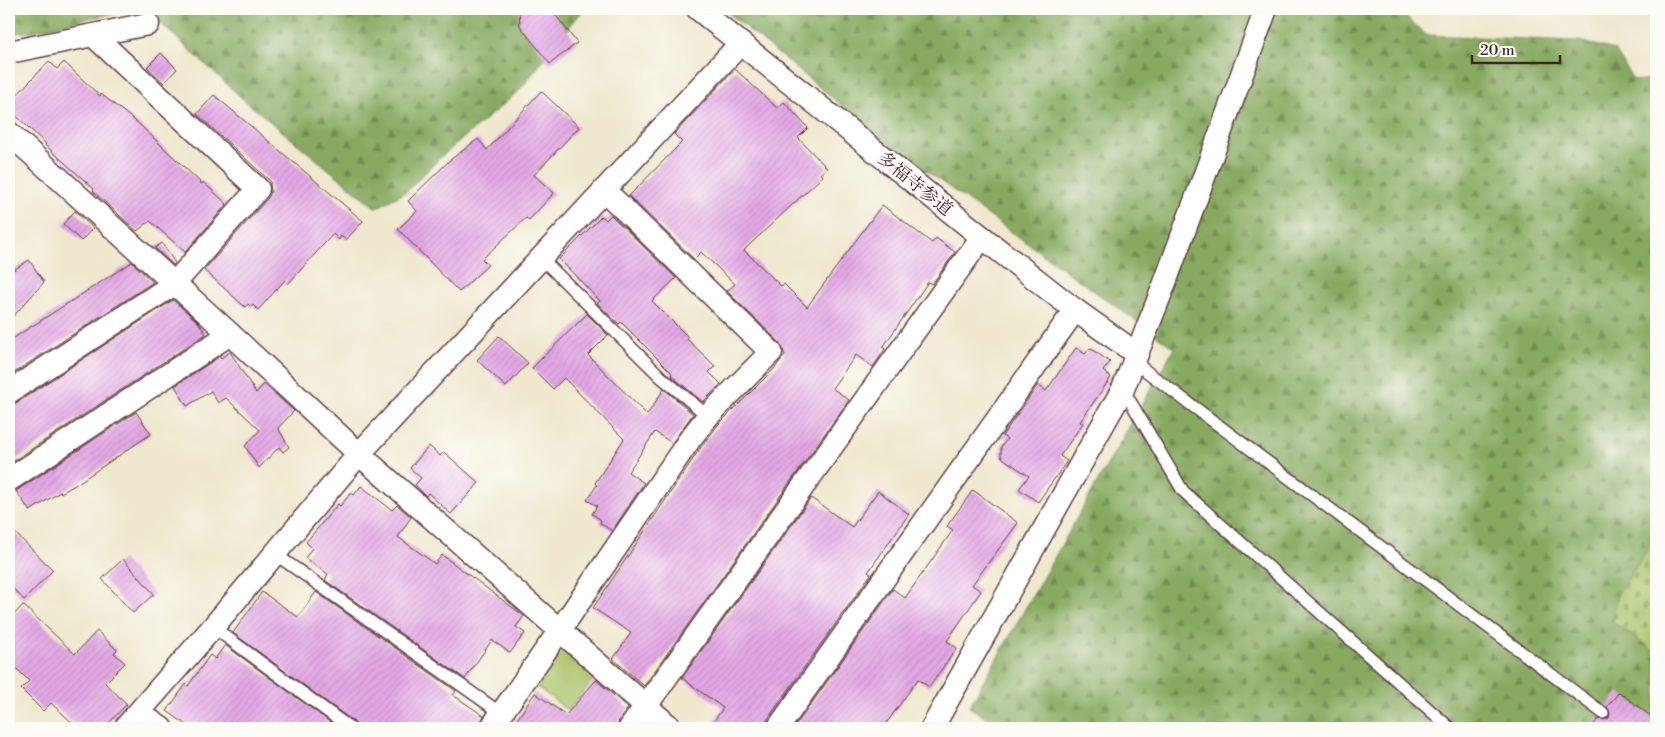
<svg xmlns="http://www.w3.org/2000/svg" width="1665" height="737" viewBox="0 0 1665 737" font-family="'Libre Bodoni','Noto Serif JP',serif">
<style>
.forest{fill:url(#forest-firs);stroke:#686446}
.cemetery{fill:url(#cemetery-stones);stroke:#7a724c}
.park{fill:#aac56c;stroke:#7a724c}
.building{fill:url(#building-hatch)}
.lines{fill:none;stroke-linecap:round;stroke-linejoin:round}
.service-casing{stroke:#633d44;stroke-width:14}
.minor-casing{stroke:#633d44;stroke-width:25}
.service{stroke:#fff;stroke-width:11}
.minor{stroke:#fff;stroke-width:22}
.labels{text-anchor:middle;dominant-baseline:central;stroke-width:5;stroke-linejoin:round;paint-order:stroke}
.street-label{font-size:18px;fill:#4a1f2b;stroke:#fdfcf7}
</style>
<defs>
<pattern id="forest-firs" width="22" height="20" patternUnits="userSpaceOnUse" patternTransform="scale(1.25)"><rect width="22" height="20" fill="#87aa60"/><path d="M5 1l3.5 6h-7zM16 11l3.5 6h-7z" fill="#708a4f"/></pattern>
<pattern id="cemetery-stones" width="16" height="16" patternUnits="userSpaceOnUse" patternTransform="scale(1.25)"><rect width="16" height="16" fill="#aac56c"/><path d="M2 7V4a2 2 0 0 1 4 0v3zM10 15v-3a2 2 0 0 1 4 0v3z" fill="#8c9f59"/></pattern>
<pattern id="building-hatch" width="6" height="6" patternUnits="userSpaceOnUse" patternTransform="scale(1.25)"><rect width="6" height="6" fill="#e3a8e5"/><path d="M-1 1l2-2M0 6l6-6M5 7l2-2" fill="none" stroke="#c490c5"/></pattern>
</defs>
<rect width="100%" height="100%" fill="#fdfcf7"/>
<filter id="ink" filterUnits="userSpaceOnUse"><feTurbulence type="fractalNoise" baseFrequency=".02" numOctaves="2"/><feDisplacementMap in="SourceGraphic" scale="10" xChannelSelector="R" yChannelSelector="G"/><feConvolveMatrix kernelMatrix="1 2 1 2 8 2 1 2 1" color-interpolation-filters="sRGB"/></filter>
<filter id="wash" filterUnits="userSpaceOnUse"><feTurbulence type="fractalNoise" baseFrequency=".0096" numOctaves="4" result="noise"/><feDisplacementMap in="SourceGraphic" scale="20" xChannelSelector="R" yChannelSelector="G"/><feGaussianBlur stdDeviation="1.12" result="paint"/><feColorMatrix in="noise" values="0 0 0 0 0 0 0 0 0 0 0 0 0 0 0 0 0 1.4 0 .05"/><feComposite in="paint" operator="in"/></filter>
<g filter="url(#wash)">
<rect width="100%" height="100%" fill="#efe8cf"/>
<!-- forest -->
<g class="forest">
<path d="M9,9H584L519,91L441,157L407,191L376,208L245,101L145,9L89,18L34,31L9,34Z"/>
<path d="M723,9H1397L1426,35L1579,41L1615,50L1634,81L1656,78V728H1003L969,707L1174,348L898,151Z"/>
</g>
<!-- cemetery -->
<path class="cemetery" d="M1656,537V653L1613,622L1618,594Z"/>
<!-- park -->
<path class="park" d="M563,651H569L598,674L568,711L537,687Z"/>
<g id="blocks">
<!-- building -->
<g class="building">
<path d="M519,9H551L577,43L550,64L520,26Z"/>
<path d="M161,53L177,69L164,83L147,67Z"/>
<path d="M49,61L57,69L64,62L100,96L101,94L139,124L202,184L203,182L227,204L185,252L150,221L137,231L131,226L93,191L94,189L45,145L46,144L11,111L15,107L10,102Z"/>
<path d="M735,69L777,108L784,102L808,128L798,138L827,168L820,174L823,176L744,250L781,286L784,284L807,307L882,205L932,243L936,238L955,252L932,284L928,282L883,347L885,349L873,367L856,355L832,388L849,400L644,686L613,659L631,633L593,608L701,447L718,425L774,369L785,355L780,343L727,291L735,284L701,252L694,259L629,196L682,142L674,134Z"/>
<path d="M541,91L579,127L534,175L554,193L529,220L526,218L482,259L488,265L459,292L398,229L417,211L408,201L450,160L478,139L487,150Z"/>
<path d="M214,95L363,221L346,240L341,236L339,240L333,234L288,284L285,280L258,310L253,305L251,307L248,304L245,307L204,270L268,198L271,192L270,184L271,182L197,114Z"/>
<path d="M75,211L93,228L81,241L63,224Z"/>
<path d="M611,215L676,278L652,301L688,337L686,338L715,366L709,372L721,384L703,402L672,376L671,372L621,322L619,324L597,303L600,301L559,259L602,216L606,220Z"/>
<path d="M162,243L175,263L173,265L155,248Z"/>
<path d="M29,260L44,282L9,321V273Z"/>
<path d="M132,262L153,282L9,376V341Z"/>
<path d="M173,300L198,322L206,334L9,464V405L16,403Z"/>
<path d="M587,314L608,335L588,355L647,415L664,389L693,414L672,443L655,432L628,472L644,483L612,531L600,523L601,520L592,514L597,506L587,500L597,485L595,483L624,439L564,378L553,389L532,368Z"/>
<path d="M499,336L528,363L506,387L477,360Z"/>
<path d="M1076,348L1085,354L1090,348L1110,362L1103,371L1111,377L1080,422L1083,423L1060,456L1067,461L1038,502L1019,489L1029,476L1001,457V447L1007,439L1002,436L1038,385L1046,391Z"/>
<path d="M230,352L256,393L264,384L294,411L278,428L289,447L283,452L279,447L259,468L245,446L260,430L226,398L218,403L211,391L187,406L175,386L220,356L221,358Z"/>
<path d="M136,412L151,434L75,485L61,493L60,492L30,511L16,491Z"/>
<path d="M429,446L440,456L444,452L479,483L451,514L428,493L426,496L415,485L421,478L410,468Z"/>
<path d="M361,486L392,510L397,505L411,517L398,537L435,564L442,555L524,616L516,627L525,633L510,653L492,640L465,679L325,580L328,574L305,558L312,548L306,542L338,504L340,506L351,493L354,495Z"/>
<path d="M973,490L1018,523L972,585L981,591L947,641L957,648L929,687L918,679L883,728H794L893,589L905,598L953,530L947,526Z"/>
<path d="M878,491L909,514L868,572L871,574L767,720L765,728H709L723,708L682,678L811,498L852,527Z"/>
<path d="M9,527L53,570L24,600L9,584Z"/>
<path d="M123,559L154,594L133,613L102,579Z"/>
<path d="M262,592L298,617L316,592L456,691L453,695L484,716L478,728H357L354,722L233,633Z"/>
<path d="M23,605L75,654L97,631L117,650L114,653L125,663L105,683L127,704L104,728H78L51,703L43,711L21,689L29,681L9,661V620Z"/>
<path d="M225,645L338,728H191L167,711L186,684L188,686L210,655L215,659Z"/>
<path d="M596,680L628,708L619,720L617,728H511L535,693L566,715Z"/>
<path d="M1619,692L1656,720V728H1591L1598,719L1603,720L1609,718L1610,713L1607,707Z"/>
</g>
</g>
</g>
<g filter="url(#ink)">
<use href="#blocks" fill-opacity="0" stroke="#633d44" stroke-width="1"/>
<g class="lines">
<!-- service casing -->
<g class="service-casing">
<g id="service">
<path d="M540,257L661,377L708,416"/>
<path d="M1134,362L1603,713"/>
<path d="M1123,389L1183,491L1450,728"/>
<path d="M275,554L502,714"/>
<path d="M213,627L350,728"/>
</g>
</g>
<!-- minor casing -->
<g class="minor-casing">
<g id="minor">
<path d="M698,9L982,237L1075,310L1137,354"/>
<path d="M9,52L148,24"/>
<path d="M9,133L230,334L359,454L671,728"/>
<path d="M9,392L174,284L258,189L94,36"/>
<path d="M9,480L230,334"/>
<path d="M139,713L161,728"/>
<path d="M125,728L213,627L359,454L740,44"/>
<path d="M491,728L560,630L690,439L708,416L771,352L604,190"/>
<path d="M630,728L982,237"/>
<path d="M778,728L1075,310"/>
<path d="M932,728L1123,389L1163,288L1266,9"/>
</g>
</g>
<!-- service -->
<use href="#service" class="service"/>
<!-- minor -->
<use href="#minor" class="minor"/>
</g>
</g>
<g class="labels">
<!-- street labels -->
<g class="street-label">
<text transform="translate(915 184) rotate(39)">多福寺参道</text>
</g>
</g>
<!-- margin -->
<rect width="1665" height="737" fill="none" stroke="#fdfcf7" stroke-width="30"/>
<!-- scale -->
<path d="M1472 55v8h88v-8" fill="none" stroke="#4a1f2b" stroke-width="2.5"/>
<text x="1480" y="55" font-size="15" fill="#4a1f2b" stroke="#fdfcf7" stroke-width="4" paint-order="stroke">20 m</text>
</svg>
